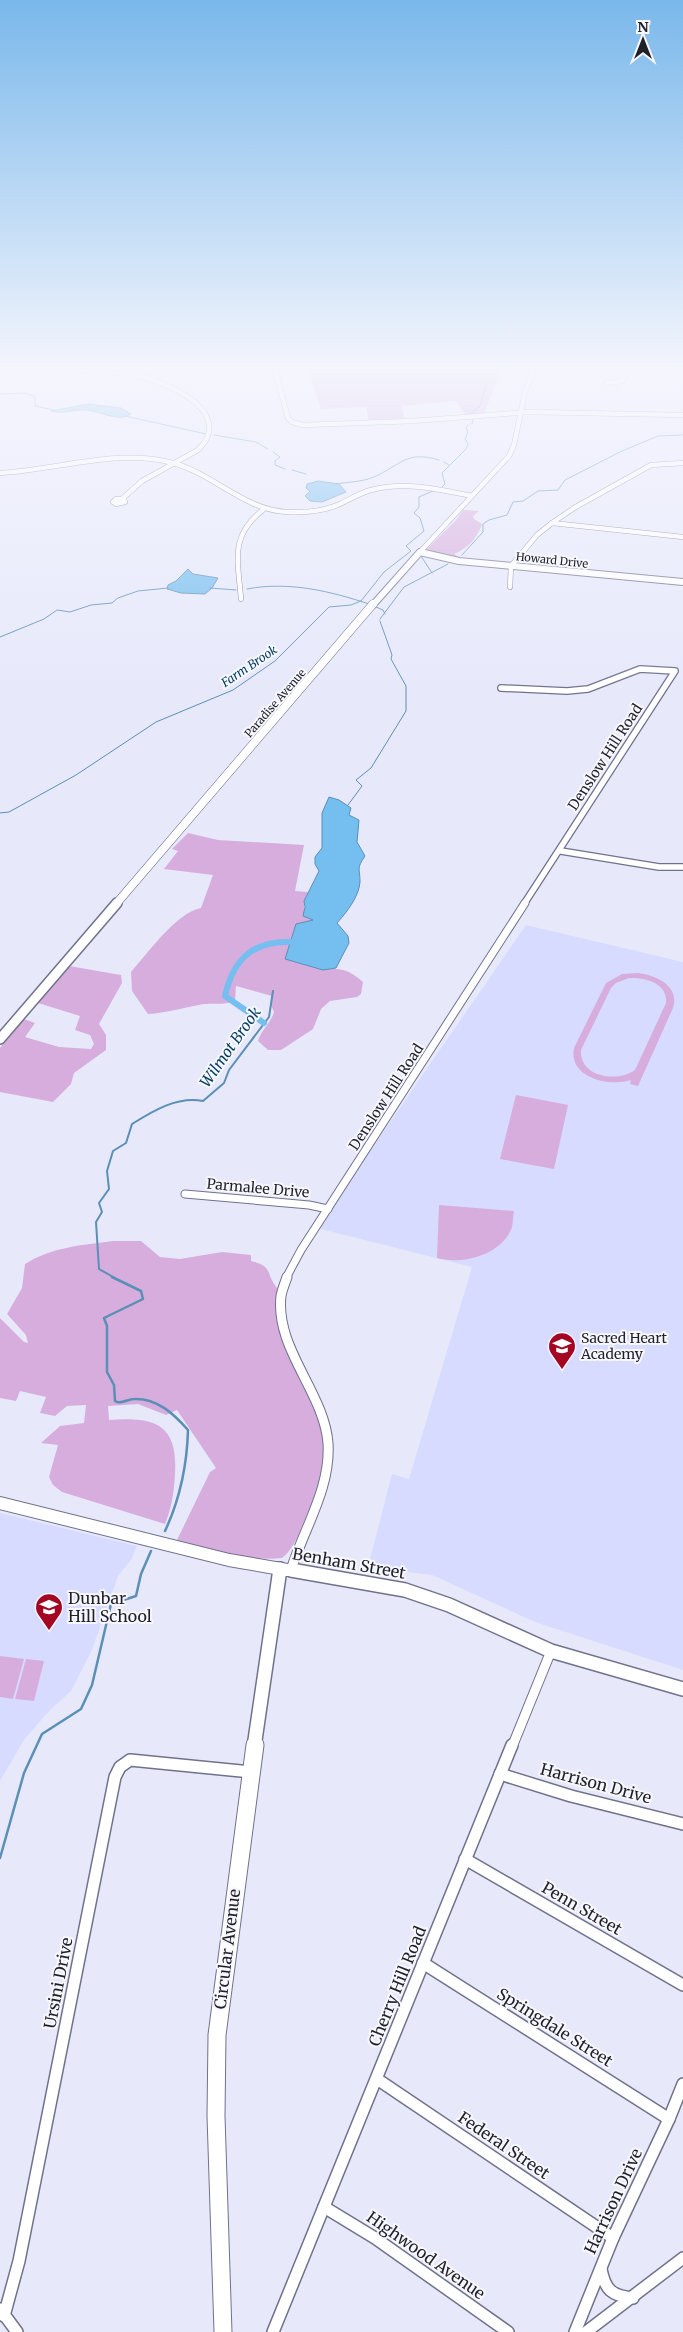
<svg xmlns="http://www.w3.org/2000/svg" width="683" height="2332" viewBox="0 0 683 2332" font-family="Merriweather,serif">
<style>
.built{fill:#d7dbff}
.green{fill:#d7adde;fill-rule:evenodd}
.water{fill:#75bef0;stroke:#5b8fb5}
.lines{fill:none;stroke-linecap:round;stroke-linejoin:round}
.stream-far2{stroke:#5b8fb5;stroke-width:1}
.stream-far1{stroke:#5b8fb5;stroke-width:2}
.stream{stroke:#5b8fb5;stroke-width:2.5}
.canal{stroke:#75bef0;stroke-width:6}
.minor-far4-casing{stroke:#70728c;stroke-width:5.5}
.minor-far3-casing{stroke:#70728c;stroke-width:8}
.minor-far2-casing{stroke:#70728c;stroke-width:9}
.minor-far1-casing{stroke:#70728c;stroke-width:11}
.minor-casing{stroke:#70728c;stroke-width:14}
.tertiary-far3-casing{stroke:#70728c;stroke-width:8}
.tertiary-far2-casing{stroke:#70728c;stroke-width:9}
.tertiary-far1-casing{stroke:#70728c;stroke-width:12}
.tertiary-casing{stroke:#70728c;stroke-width:14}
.secondary-far1-casing{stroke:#70728c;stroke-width:16}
.secondary-casing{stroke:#70728c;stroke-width:19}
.minor-far4{stroke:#fff;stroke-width:4.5}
.minor-far3{stroke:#fff;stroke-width:5.5}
.minor-far2{stroke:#fff;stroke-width:7}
.minor-far1{stroke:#fff;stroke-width:9}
.minor{stroke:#fff;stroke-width:11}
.tertiary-far3{stroke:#fff;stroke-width:6}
.tertiary-far2{stroke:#fff;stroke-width:8}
.tertiary-far1{stroke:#fff;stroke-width:9}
.tertiary{stroke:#fff;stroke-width:12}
.secondary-far1{stroke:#fff;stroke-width:13}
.secondary{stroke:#fff;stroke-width:17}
.labels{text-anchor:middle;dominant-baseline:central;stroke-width:4;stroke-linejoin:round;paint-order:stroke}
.far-street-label{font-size:11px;fill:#1f202a;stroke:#f7f7fd}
.far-water-label{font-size:12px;font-style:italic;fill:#003e5f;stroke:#f7f7fd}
.street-label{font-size:14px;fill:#1f202a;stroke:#f7f7fd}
.poi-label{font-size:14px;fill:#1f202a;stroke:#f7f7fd;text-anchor:start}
.water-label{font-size:15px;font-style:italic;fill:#003e5f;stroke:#f7f7fd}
.near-street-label{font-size:16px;fill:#1f202a;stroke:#f7f7fd}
.near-poi-label{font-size:16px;fill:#1f202a;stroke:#f7f7fd;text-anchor:start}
</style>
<rect width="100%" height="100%" fill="#e7e9fb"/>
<!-- built -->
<g class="built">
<path d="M526,925L683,962V1670L535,1622L432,1575L368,1567L392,1474L409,1479L472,1267L317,1228Z"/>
<path d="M0,1513L137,1546L131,1560L118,1576L91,1652L71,1691L48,1712L24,1740L0,1781Z"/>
</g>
<!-- green -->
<g class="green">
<path d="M307,366H503L484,413L465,415L456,401L402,406L405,420L369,421L366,407L321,409Z"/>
<path d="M463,510L479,511L473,516L474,519L482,524C476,540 468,548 454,554L459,557L458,559L425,551L456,520Z"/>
<path d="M188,833L218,840L304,845L295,891L308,892L304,901V916L316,920L323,970C340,967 350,970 363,982L361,994L357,997L330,1001L321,1009L313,1029L281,1050H268L258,1041C261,1030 271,1023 274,1012L271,1005L272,996L236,986L235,1001C223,1006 211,1002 199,1005C182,1008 166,1013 148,1014L132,991L131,972C147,954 177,912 201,908L213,875L164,869L178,851L172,849Z"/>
<path d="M69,966L121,975L122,983L99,1024L106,1035V1050L74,1073L71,1084L53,1102L0,1092V1048L24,1019L35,1023L25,1037L59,1047L91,1049L94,1044L90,1035L75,1030L80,1016L38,1003Z"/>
<path d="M638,973C656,975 680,986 673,1008L638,1086L630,1084L631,1080C610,1087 568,1078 574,1048L606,983L622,974ZM629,978C645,977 668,983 666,1003L635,1070C617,1083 579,1077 581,1050L611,988L616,983Z"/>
<path d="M516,1095L568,1105L554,1169L500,1159Z"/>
<path d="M439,1205L514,1211C513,1216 513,1222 512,1227C502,1255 463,1265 437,1258Z"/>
<path d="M113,1241H141L160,1257L180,1259L222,1252L251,1255V1261C274,1267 265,1273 277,1288C274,1315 282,1334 293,1357C321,1417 338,1448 308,1512C301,1528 296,1547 282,1558C250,1562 208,1549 177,1540L210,1472L216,1468L177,1410L166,1415L138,1404L108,1406L109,1420C154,1417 178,1423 175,1474C174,1492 172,1507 165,1524L62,1492L53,1485L49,1477L58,1445L41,1443L60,1426L84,1423L86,1405L67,1406L55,1416L40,1413L46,1397L20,1391L16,1401L0,1398V1318L24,1342L28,1343L26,1335L7,1314L22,1288L25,1264C52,1247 82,1245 113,1241Z"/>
<path d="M0,1656L24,1659L13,1699L0,1697Z"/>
<path d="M26,1659L44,1661L34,1701L15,1699Z"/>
</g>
<!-- water -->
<g class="water">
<path d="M88,404L121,408L131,414C116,423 100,410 84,410C72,410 63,414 51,411Z"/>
<path d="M318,481L339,484L346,492L322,502L310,501L305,496L310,491L306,488L307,484Z"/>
<path d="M188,569L193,574L218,578L212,588L205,594L181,593L167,589L168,585L176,581Z"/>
<path d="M329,797L339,800L351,808L349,815L359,820L357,842L365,856C356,869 360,868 360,882C359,897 346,913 337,923L348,936L349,943L336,968L323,970L285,959L296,924L313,920L303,916L305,907L304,901L319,871L315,864V857L322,848V813Z"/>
</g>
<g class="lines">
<!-- stream-far2 -->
<g class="stream-far2">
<path d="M0,369L5,366"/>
<path d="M0,394L25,393L35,397V406L54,410"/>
<path d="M469,414L480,406L487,383L500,368L499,366"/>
<path d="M125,416L206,434"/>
<path d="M472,424L473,419"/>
<path d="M214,435L256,442L268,449"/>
<path d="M273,452L280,457L275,461V465L285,469"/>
<path d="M444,462L449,465"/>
<path d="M292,470L306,474"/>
<path d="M335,484C348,482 362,482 374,477C401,465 406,450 439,460"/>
<path d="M442,487L445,484L442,473L466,449L468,444L465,439L468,432L466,427L469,425"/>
<path d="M462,555L483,532V524L489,520L507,515L513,502L523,501L538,491L558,490L565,480L622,451L658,436L683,435"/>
<path d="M421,556L432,573"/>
<path d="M210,588L236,590"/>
<path d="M247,589C288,581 330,591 369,604"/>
<path d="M374,606L383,610L385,614"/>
<path d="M380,619L404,587L448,564"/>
<path d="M0,637L44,619L57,610L70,612L91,605L112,603L118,598L138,591L168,588"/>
<path d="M348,805L362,786L356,780L371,768L406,711V686L391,659L392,655L380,621"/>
<path d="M0,813L9,812L76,775L156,722L233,690L275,661L329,607L351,605L361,601L384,572L411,551L406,546L424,531L420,518L414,513L419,507V497L435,490"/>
</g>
<!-- stream-far1 -->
<path class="stream-far1" d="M115,1278L99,1269L96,1222L102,1212L99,1203L109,1189L107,1171L113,1151L126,1143L132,1124C153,1111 177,1096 203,1101L224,1083L229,1070L269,1017L273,991"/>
<!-- stream -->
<g class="stream">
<path d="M112,1277L141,1291L143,1299L104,1318L107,1326V1372L114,1385L115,1401C121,1405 127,1399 134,1399C157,1398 174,1414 188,1430C187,1466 180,1499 165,1531"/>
<path d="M0,1858L24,1773L42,1734L81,1709L92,1685L111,1604L136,1596L141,1574L151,1551"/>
</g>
<!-- canal -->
<path class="canal" d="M264,1023L225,996C234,955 256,940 297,942"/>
<!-- minor-far4 casing -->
<g class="minor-far4-casing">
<g id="minor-far4">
<path d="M274,366L288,418L292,422L303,425L413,421L528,412L683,415"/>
<path d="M78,371C100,371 122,372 143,377C172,385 235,413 198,450L142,481L122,499"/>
<path d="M607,383L622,381L631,366"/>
<path d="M0,473C57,470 116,448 173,463C214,474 244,510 287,512C305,513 324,511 340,504C350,499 360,493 371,490C405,481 438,489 472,496"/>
<path d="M116,499H124L125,502L116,504L113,502Z"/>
<path d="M552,523L683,537"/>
<path d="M420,552L509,456L514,445L525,392L535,366"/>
<path d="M510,587L511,566L537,535L552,523L574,508L651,465L683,463"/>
<path d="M241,599C238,560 229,536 264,509"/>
</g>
</g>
<!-- minor-far3 casing -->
<g class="minor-far3-casing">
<g id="minor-far3">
<path d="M501,688L567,691L588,689L640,669L675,671L524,904"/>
<path d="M561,851L659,867H683"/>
</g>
</g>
<!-- minor-far2 casing -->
<g class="minor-far2-casing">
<g id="minor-far2">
<path d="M185,1194L309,1205L328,1209"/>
<path d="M286,1278L301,1250L525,903"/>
</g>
</g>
<!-- minor-far1 casing -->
<g class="minor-far1-casing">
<g id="minor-far1">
<path d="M287,1277C285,1283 282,1290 281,1296C275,1349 324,1392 328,1443C331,1488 304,1528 291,1570"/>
<path d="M512,1747L551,1651"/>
</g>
</g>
<!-- minor casing -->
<g class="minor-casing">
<g id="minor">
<path d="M500,1774L571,1796L683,1824"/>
<path d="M465,1859L683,1985"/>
<path d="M423,1963L669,2119"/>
<path d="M377,2079L613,2238"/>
<path d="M324,2207L375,2238L508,2332"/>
<path d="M601,2269C605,2290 612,2296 633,2298"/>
<path d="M0,2309L17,2332"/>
<path d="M4,2316L19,2261L115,1777L120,1767L130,1760L251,1772"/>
<path d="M273,2332L512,1745"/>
<path d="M575,2332L613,2238L669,2119L683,2084"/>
<path d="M586,2332L683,2258"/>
</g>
</g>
<!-- tertiary-far3 casing -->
<g class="tertiary-far3-casing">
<path id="tertiary-far3" d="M372,606L420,552L459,561L683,582"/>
</g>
<!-- tertiary-far2 casing -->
<g class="tertiary-far2-casing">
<path id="tertiary-far2" d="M116,904L373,604"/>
</g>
<!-- tertiary-far1 casing -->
<g class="tertiary-far1-casing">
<path id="tertiary-far1" d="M0,1039L117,903"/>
</g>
<!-- tertiary casing -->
<g class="tertiary-casing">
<path id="tertiary" d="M0,1503L229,1560L287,1570"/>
</g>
<!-- secondary-far1 casing -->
<g class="secondary-far1-casing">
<g id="secondary-far1">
<path d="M291,1570L405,1590L449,1605L551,1651L683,1689"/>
<path d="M254,1747L280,1569"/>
</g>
</g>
<!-- secondary casing -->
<g class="secondary-casing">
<path id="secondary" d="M223,2332L216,2116L217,2035L255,1745"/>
</g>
<!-- minor-far4 -->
<use href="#minor-far4" class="minor-far4"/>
<!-- minor-far3 -->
<use href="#minor-far3" class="minor-far3"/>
<!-- minor-far2 -->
<use href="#minor-far2" class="minor-far2"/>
<!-- minor-far1 -->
<use href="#minor-far1" class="minor-far1"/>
<!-- minor -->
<use href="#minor" class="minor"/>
<!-- tertiary-far3 -->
<use href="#tertiary-far3" class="tertiary-far3"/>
<!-- tertiary-far2 -->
<use href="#tertiary-far2" class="tertiary-far2"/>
<!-- tertiary-far1 -->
<use href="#tertiary-far1" class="tertiary-far1"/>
<!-- tertiary -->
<use href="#tertiary" class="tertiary"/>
<!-- secondary-far1 -->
<use href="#secondary-far1" class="secondary-far1"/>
<!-- secondary -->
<use href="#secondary" class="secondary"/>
</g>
<!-- sky -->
<linearGradient id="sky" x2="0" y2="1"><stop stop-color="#7ab8eb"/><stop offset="0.53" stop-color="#f4f5fd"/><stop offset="1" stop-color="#f4f5fd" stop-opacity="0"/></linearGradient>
<rect width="683" height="693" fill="url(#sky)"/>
<!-- icons -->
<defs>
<g id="school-pin" transform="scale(1.4375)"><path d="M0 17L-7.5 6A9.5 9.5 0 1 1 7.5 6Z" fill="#a30522" stroke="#f7f7fd"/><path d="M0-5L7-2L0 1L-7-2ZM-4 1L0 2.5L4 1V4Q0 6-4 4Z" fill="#fff"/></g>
</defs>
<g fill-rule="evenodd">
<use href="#school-pin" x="562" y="1346"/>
<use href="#school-pin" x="49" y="1607"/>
</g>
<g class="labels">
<!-- far-street labels -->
<g class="far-street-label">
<text transform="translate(552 560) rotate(6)">Howard Drive</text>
<text transform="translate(275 703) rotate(-49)">Paradise Avenue</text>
</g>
<!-- far-water labels -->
<g class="far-water-label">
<text transform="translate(249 666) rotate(-34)">Farm Brook</text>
</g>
<!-- street labels -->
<g class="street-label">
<text transform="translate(605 757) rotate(-57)">Denslow Hill Road</text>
<text transform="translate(386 1097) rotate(-57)">Denslow Hill Road</text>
<text transform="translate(258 1188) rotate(5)">Parmalee Drive</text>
</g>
<!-- poi labels -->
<g class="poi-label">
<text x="581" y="1338">Sacred Heart<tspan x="581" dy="16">Academy</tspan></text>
</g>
<!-- water labels -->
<g class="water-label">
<text transform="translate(230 1047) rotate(-55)">Wilmot Brook</text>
</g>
<!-- near-street labels -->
<g class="near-street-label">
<text transform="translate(349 1563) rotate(10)">Benham Street</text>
<text transform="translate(596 1783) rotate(15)">Harrison Drive</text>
<text transform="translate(582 1908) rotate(30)">Penn Street</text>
<text transform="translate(227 1949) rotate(-83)">Circular Avenue</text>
<text transform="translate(58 1983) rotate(-79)">Ursini Drive</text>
<text transform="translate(397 1986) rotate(-68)">Cherry Hill Road</text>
<text transform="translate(555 2027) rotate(32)">Springdale Street</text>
<text transform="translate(504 2145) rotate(34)">Federal Street</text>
<text transform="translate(613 2201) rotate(-65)">Harrison Drive</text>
<text transform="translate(426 2255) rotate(35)">Highwood Avenue</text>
</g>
<!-- near-poi labels -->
<g class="near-poi-label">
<text x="68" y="1598">Dunbar<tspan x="68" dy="18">Hill School</tspan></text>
</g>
</g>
<!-- north arrow -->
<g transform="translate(643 40)" stroke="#f7f7fd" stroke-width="4" paint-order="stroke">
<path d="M0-4L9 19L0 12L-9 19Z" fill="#1f202a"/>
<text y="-8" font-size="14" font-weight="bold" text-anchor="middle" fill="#1f202a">N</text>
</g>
</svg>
